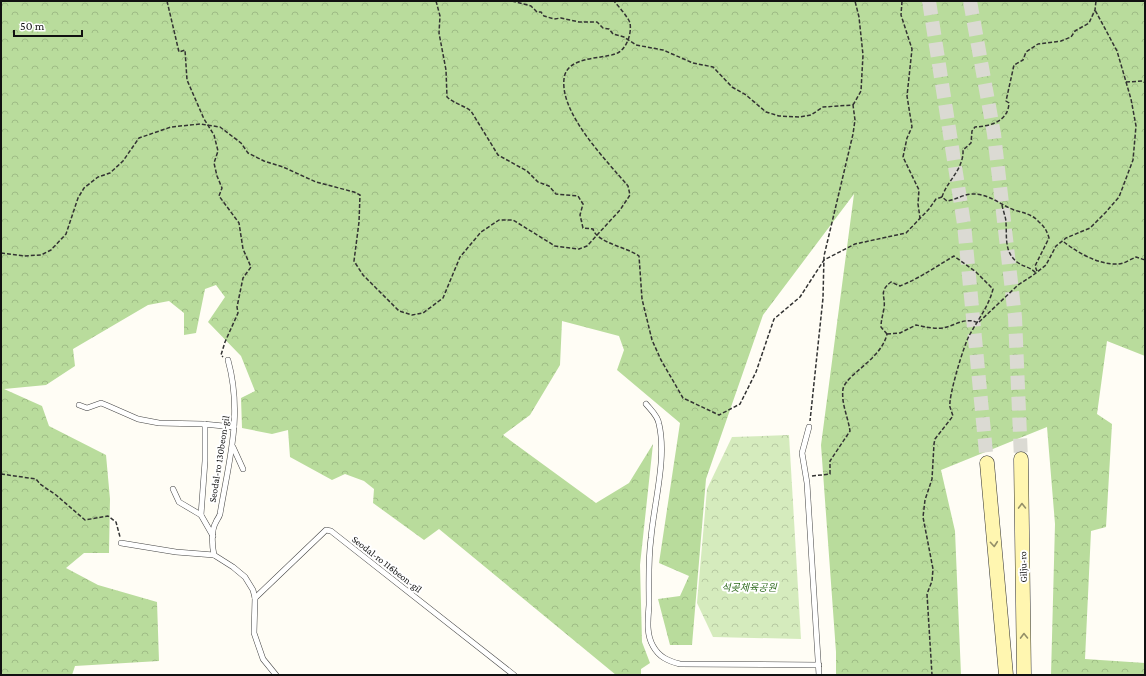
<svg xmlns="http://www.w3.org/2000/svg" width="1146" height="676" viewBox="0 0 1146 676" font-family="'Crimson Pro','Noto Sans KR',serif">
<style>
.forest{fill:url(#forest-crowns)}
.park{fill:url(#park-crowns)}
.lines{fill:none;stroke-linecap:round;stroke-linejoin:round}
.secondary-tunnel{stroke:#dbdad3;stroke-width:14;stroke-dasharray:14 7;stroke-linecap:butt}
.lane-casing{stroke:#444;stroke-width:6}
.secondary-casing{stroke:#333;stroke-width:15}
.path{stroke:#333;stroke-width:1.5;stroke-dasharray:4 2;stroke-linecap:butt}
.lane{stroke:#fff;stroke-width:5}
.secondary{stroke:#fff6b0;stroke-width:14}
.oneway{stroke:#948f68}
.labels{text-anchor:middle;dominant-baseline:central;stroke-width:4;stroke-linejoin:round;paint-order:stroke}
.street-label{font-size:10px;fill:#111;stroke:#fff}
.park-label{font-size:10px;font-style:italic;fill:#2f6b1f;stroke:#fff}
</style>
<defs>
<pattern id="forest-crowns" width="20" height="18" patternUnits="userSpaceOnUse"><rect width="20" height="18" fill="#b9dc9c"/><path d="M2 6a3 3 0 1 1 6 0M12 15a3 3 0 1 1 6 0" fill="none" stroke="#9ebc85"/></pattern>
<pattern id="park-crowns" width="20" height="18" patternUnits="userSpaceOnUse"><rect width="20" height="18" fill="#d5ebbd"/><path d="M2 6a3 3 0 1 1 6 0M12 15a3 3 0 1 1 6 0" fill="none" stroke="#b6c8a1"/></pattern>
</defs>
<rect width="100%" height="100%" fill="#fffdf5"/>
<!-- forest -->
<path class="forest" d="M1,1H1145V356L1107,341L1097,414L1112,424L1106,527L1091,531L1085,659L1145,663V675H1051L1055,524L1047,427L941,470L955,531L961,675H836V652L821,445L854,194L763,315L706,479L692,645H670L658,599L680,596L689,576L659,563L680,423L617,370L624,350L619,336L562,321L560,365L530,415L503,435L596,503L629,483L653,444L640,565L642,642L650,663L641,669V675H616L439,529L424,540L373,503L374,489L364,481L345,474L332,480L290,457L288,430L272,434L242,428L241,398L255,391L241,356L208,322L225,297L216,285L205,289L196,333L184,335V313L169,301L148,305L73,349L75,366L46,385L4,389L42,406L49,426L106,455L110,499L109,553H84L66,568L98,585L157,602L159,661L75,666L72,675H1Z"/>
<!-- park -->
<path class="park" d="M789,435L801,639L713,637L697,603L707,489L732,437Z"/>
<g class="lines">
<!-- secondary-tunnel -->
<g class="secondary-tunnel">
<path d="M929,1L964,224L987,463"/>
<path d="M970,1L994,134L1015,317L1021,459"/>
</g>
<!-- lane casing -->
<g class="lane-casing">
<g id="lane">
<path d="M646,404C651,410 658,416 659,424C667,458 654,503 651,538C648,560 649,583 649,605C648,619 646,634 653,646C659,657 668,661 680,664L819,665"/>
<path d="M79,405L87,408L101,403L106,405L138,419L159,423L203,424L234,427"/>
<path d="M809,427L802,453L807,483L819,675"/>
<path d="M233,447L243,469"/>
<path d="M173,489L179,502L201,515L213,536"/>
<path d="M201,515L205,461V424"/>
<path d="M121,543L176,552L214,555L233,567L245,577L253,590L255,598L254,633L263,659L276,675"/>
<path d="M214,555C212,546 211,530 216,522C217,519 219,518 220,514C229,460 243,415 228,360"/>
<path d="M255,598L326,530L331,531L514,675"/>
</g>
</g>
<!-- secondary casing -->
<g class="secondary-casing">
<g id="secondary">
<path d="M1021,459L1024,675"/>
<path d="M987,463L1006,675"/>
</g>
</g>
<!-- path -->
<g class="path">
<path d="M167,1L179,52L185,50L187,80L204,119L214,135L218,151L214,163L217,176L222,188L219,196L239,223L243,249L251,267L243,278L237,307L238,313L225,342L221,355L223,357"/>
<path d="M436,1L440,16L439,33L446,70L447,97C455,104 463,105 471,111L498,155L527,171L538,182L549,186L556,194L578,196L583,204L580,215L583,228L593,229C597,243 627,247 639,256L642,299L652,340L661,360L683,398L719,415L740,404L756,372L774,319L800,297L824,260L855,244L906,233L929,209L936,199L942,197L947,201C955,200 962,195 971,194C988,193 999,204 1014,210C1024,213 1032,214 1039,222C1044,226 1047,231 1049,238L1035,266L1037,271"/>
<path d="M512,1L531,6L537,12H541L544,16L554,19L561,18L579,22H597L603,28L609,29L613,34L624,37L636,45L663,50L693,63L713,67L732,87L746,95L766,112L779,116L799,117L811,115L823,107L853,105L855,120L853,134L824,256L823,298L810,421"/>
<path d="M902,1L901,15L912,49L907,96L912,127L907,138L903,157L919,190L918,204L920,218"/>
<path d="M1126,82L1143,81L1145,83"/>
<path d="M853,105L861,91L863,55L859,17L855,1"/>
<path d="M942,197C947,181 964,169 963,150L971,143L972,131L975,127C990,126 1008,122 1009,103L1006,101L1014,65L1023,60L1026,52L1038,44L1061,41L1071,37L1075,31L1089,23L1095,10L1096,1"/>
<path d="M1002,205C1003,211 1006,217 1006,223C1007,237 1004,252 1017,262C1023,267 1029,266 1036,273"/>
<path d="M1064,242C1078,253 1099,265 1118,264C1124,264 1131,259 1136,257L1145,260"/>
<path d="M1,253L24,256L41,255L51,250L66,234L78,198L84,188L98,177L110,173L123,161L139,138L171,127L200,124L220,127L241,143L248,153L264,161L283,167L316,182L354,192L360,195L359,222L354,261L363,275L399,311L412,315L423,313L443,298L460,257L481,232L499,220H513L555,246L579,249L587,246L620,210L630,195L628,186C607,161 560,114 564,79C566,56 602,59 615,54C626,51 632,34 630,23C628,17 619,7 614,1"/>
<path d="M979,322L1018,285L1032,276L1046,265L1056,246L1066,238L1090,228L1106,212L1119,197L1133,160L1136,126L1131,99L1117,51L1095,10"/>
<path d="M887,334L881,327C881,320 883,315 884,308C886,296 878,292 891,282L900,286C920,278 937,266 954,256L976,272L993,289C989,306 977,321 969,336C964,345 948,397 950,407C951,410 952,413 953,416L935,439L934,444L932,479L925,500L923,517L933,569L932,581L927,594L932,675"/>
<path d="M887,334L900,333L916,325C925,327 938,330 947,327C957,324 967,317 978,323"/>
<path d="M1,474L36,479L40,484L56,495L85,520L108,516L116,522L120,537"/>
<path d="M812,476L830,474V461L850,431C848,417 841,403 843,389C846,374 881,360 887,334"/>
</g>
<!-- lane -->
<use href="#lane" class="lane"/>
<!-- secondary -->
<use href="#secondary" class="secondary"/>
</g>
<!-- one-way arrows -->
<defs><path id="oneway-chevron" d="M-2-3.5L2.5 0L-2 3.5" fill="none" stroke-width="1.6" stroke-linecap="round" stroke-linejoin="round"/></defs>
<g class="oneway">
<use href="#oneway-chevron" transform="translate(1022 506) rotate(-91)"/>
<use href="#oneway-chevron" transform="translate(994 544) rotate(85)"/>
<use href="#oneway-chevron" transform="translate(1024 636) rotate(-91)"/>
</g>
<g class="labels">
<!-- street labels -->
<g class="street-label">
<text transform="translate(219 459) rotate(-81)">Seodal-ro 130beon-gil</text>
<text transform="translate(387 564) rotate(38)">Seodal-ro 116beon-gil</text>
<text transform="translate(1023 567) rotate(-91)">Gilju-ro</text>
</g>
<!-- park labels -->
<g class="park-label">
<text x="749" y="587">석곶체육공원</text>
</g>
</g>
<!-- border -->
<rect width="1146" height="676" fill="none" stroke="#111111" stroke-width="4"/>
<!-- scale -->
<path d="M14 30v6h68v-6" fill="none" stroke="#111111" stroke-width="2"/>
<text x="20" y="30" font-size="12" fill="#111111" stroke="#ffffff" stroke-width="3" paint-order="stroke">50 m</text>
</svg>
